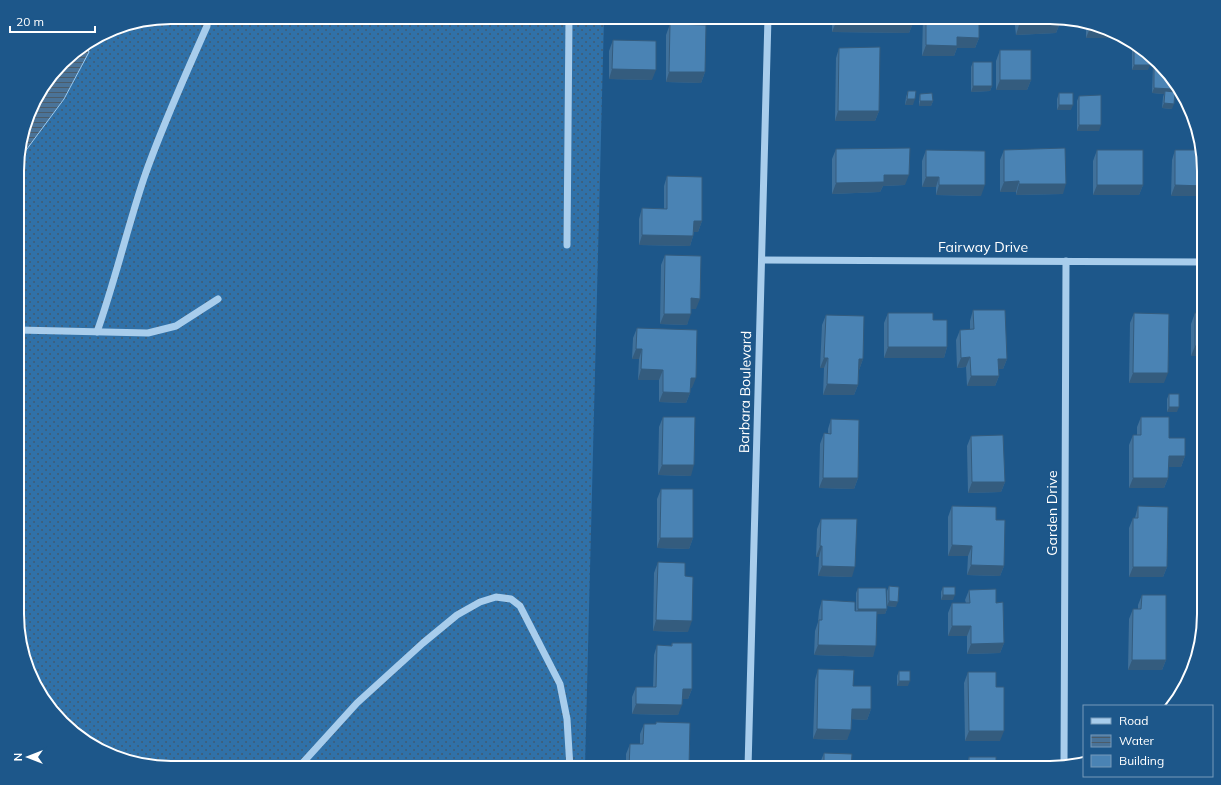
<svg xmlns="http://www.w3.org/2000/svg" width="1221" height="785" viewBox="0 0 1221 785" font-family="Mulish,sans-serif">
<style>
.grass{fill:url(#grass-dots)}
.water{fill:url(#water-rules);stroke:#9bc9ee}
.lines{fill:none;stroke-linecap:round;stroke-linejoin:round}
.minor{stroke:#a8cdec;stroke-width:7}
.wall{fill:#40719b}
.shaded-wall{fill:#345c7e}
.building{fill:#4a83b4;stroke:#345c7e}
.labels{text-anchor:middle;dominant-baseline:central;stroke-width:3;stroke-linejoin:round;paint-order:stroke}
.street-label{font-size:14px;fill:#fff;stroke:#1d578a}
.rim{fill:none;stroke:#fff;stroke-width:2}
</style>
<defs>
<pattern id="grass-dots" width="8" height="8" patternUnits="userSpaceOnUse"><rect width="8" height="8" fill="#3071a8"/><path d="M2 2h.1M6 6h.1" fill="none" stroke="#415b71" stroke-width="1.8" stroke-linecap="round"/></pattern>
<pattern id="water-rules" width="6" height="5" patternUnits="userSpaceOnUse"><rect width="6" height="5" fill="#4a7398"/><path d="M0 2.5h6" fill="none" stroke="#4b5c6a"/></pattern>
</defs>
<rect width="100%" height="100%" fill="#1d578a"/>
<!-- grass -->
<path class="grass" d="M171,17H604L585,768H171L122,760L85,742L38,691L18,634V151L33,103L69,55L113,29Z"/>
<!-- water -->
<path class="water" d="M86,45L89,52L64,99L18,161V151L33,103L69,55Z"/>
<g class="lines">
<!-- minor -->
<g class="minor">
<path d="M567,245L569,17"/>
<path d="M762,260L1204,262"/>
<path d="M18,330L148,333L176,326L218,299"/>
<path d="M97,332C115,281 127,229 144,178C162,126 185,76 207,26L208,17"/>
<path d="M1064,766L1066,261"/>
<path d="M298,768L357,703L423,643L457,615L480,602L496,597L511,599L520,606L560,684L567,719L570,768"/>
<path d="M748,768L768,17"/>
</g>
</g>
<!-- wall -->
<g class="wall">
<path d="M832,17H913V23L909,33L832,32Z"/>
<path d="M923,17H979V38L975,48H957L954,56H922Z"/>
<path d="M1014,17H1050L1060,23L1056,33L1016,35Z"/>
<path d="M1086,23L1099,25L1125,38H1086Z"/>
<path d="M670,24L705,72L701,83L666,82V35Z"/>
<path d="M613,40L652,80L609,79V51Z"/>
<path d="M1132,42L1136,43L1148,70H1132Z"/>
<path d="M839,48L879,111L875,121H835L836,58Z"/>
<path d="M1000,50L1031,80L1027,90H996V61Z"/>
<path d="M973,62L992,86L990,91L971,92V67Z"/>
<path d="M1153,62L1173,83L1171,92L1172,109L1162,108L1163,97L1164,94L1152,93L1153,65Z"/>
<path d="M908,91L913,105H905L906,97Z"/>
<path d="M1059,93L1071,110H1057V99Z"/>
<path d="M920,94L933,101L931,106H919V99Z"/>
<path d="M1079,96L1099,131H1077V101Z"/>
<path d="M836,149L905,185L883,186L880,192L832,194V159Z"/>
<path d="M926,150L981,196L936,195V187H922V161Z"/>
<path d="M1004,150L1063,194L1016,195V192H1000V160Z"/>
<path d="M1097,150L1143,185L1139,195H1093V161Z"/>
<path d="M1175,150H1200L1171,196L1172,160Z"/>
<path d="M667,176L702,221L698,232H694L693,236L690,246L639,245V219L642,208L664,209V186Z"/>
<path d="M665,255L696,309H691L687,325L660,324L661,265Z"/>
<path d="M973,310L1007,359L1003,369H998L999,376L995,386H967L966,367L957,368L956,340L960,330H970V321Z"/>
<path d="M888,313L933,320L947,347L944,358H884V323Z"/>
<path d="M1134,313L1164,383H1129L1130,323Z"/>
<path d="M1195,313L1204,356H1191V324Z"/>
<path d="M826,315L863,359L859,370H858V385L854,395H823L824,368H820L822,325Z"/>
<path d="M637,328L692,388H690V393L686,403L659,402V380H638L639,359H632L633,338Z"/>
<path d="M1169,394L1177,412H1167V399Z"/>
<path d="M663,417L691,476L658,475L659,427Z"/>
<path d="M1141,417L1169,438L1185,456L1181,467H1168V478L1164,488H1129V445L1133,435H1137V427Z"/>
<path d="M831,419L858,478L854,489L819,488L820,444L824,433H828V429Z"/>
<path d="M971,436L1005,482L1001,492L968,493L967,446Z"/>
<path d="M661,489L693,538L689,549L657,548V499Z"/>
<path d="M952,506L996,520L1004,566L1000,576L967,575L968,556H948V517Z"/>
<path d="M1138,506L1167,567L1163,577H1129V528L1133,518H1135Z"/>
<path d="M821,519L852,577L818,576L819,557H816L817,529Z"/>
<path d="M658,562L685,576L688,632L653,631L654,573Z"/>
<path d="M889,586L896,607L887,606V591Z"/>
<path d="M943,587L953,600H941V592Z"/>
<path d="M858,588L887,609L885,614H877L873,657L814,655L815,631L818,622L819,611L822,600L856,611V593Z"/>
<path d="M969,590L996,603L1004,643L1000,653L967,654V636H948V613L952,603H966L965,600Z"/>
<path d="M1142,595L1166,660L1162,670H1128L1129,619L1133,609H1138V605Z"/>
<path d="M672,643L692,689L688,699H682L678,715L632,714V697L636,687H653L654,655L657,645L671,646Z"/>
<path d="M818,669L853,686L871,709L867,720L851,719L847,740L813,739L815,680Z"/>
<path d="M899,671L908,686H897V676Z"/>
<path d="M968,672L996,687L1000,741H965L964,683Z"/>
<path d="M656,722L689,767L688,768H626V754L630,744H640V734L644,724H656Z"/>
<path d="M824,753L851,768H820V763Z"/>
<path d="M969,757L996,768H965Z"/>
</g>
<!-- shaded-wall -->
<g class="shaded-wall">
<path d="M836,22L913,23L909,33L832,32Z"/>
<path d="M1060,23L1056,33L1016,35L1019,25Z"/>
<path d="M1090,28H1104L1125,38H1086Z"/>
<path d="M957,37L979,38L975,48H957L954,56H922L926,45Z"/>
<path d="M1134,65H1150L1148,70H1132Z"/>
<path d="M612,69L656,70L652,80L609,79Z"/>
<path d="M669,72H705L701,83L666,82Z"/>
<path d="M1000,80H1031L1027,90H996Z"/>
<path d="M973,86H992L990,91L971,92Z"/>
<path d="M1154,88L1172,89L1171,94L1165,91L1164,94L1152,93Z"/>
<path d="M907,99H915L913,105H905Z"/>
<path d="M920,101H933L931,106H919Z"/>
<path d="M1164,103L1174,104L1172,109L1162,108Z"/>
<path d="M1059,105H1073L1071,110H1057Z"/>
<path d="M838,111H879L875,121H835Z"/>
<path d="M1079,125H1101L1099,131H1077Z"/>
<path d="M884,175H909L905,185L883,186L880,192L832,194L836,183Z"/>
<path d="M926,177H939L936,187H922Z"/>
<path d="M1019,181L1016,192H1000L1004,182Z"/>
<path d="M1019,184H1066L1063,194L1016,195Z"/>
<path d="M939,185H985L981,196L936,195Z"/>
<path d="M1097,185H1143L1139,195H1093Z"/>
<path d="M1175,185L1204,186V196H1171Z"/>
<path d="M694,221H702L698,232H690Z"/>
<path d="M642,235L693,236L690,246L639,245Z"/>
<path d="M691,298L700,299L696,309H687Z"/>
<path d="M664,314H691L687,325L660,324Z"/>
<path d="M1195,346H1204V356H1191Z"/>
<path d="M888,347H947L944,358H884Z"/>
<path d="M636,349H642L639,359H632Z"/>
<path d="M970,357L966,367L957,368L961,358Z"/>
<path d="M824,358H828L824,368H820Z"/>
<path d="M859,359H863L859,370H855Z"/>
<path d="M998,359H1007L1003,369H994Z"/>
<path d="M641,369L663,370L659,380H638Z"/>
<path d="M1133,373H1168L1164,383H1129Z"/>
<path d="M971,376H999L995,386H967Z"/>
<path d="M691,378H696L692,388H687Z"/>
<path d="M827,384L858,385L854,395H823Z"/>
<path d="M663,392L690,393L686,403L659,402Z"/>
<path d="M1169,407H1179L1177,412H1167Z"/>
<path d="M1169,456H1185L1181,467H1165Z"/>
<path d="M662,465H694L691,476L658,475Z"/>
<path d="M823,478H858L854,489L819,488Z"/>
<path d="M1133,478H1168L1164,488H1129Z"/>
<path d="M972,482H1005L1001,492L968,493Z"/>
<path d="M660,538H693L689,549L657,548Z"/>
<path d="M952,545L972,546L968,556H948Z"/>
<path d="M820,546H822L819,557H816Z"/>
<path d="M971,565L1004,566L1000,576L967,575Z"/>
<path d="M822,566L855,567L852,577L818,576Z"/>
<path d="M1133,567H1167L1163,577H1129Z"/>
<path d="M943,595H955L953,600H941Z"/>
<path d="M889,601L898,602L896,607L887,606Z"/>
<path d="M858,609H887L885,614L856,615Z"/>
<path d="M656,620L692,621L688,632L653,631Z"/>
<path d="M952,626H971L967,636H948Z"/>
<path d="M1004,643L1000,653L967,654L971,644Z"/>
<path d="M818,645L876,646L873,657L814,655Z"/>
<path d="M1132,660H1166L1162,670H1128Z"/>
<path d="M899,681H910L908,686H897Z"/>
<path d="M683,689H692L688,699H679Z"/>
<path d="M636,704L682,705L678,715L632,714Z"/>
<path d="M852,709H871L867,720L848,719Z"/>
<path d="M817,729L851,730L847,740L813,739Z"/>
<path d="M969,731H1004L1000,741H965Z"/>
</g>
<!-- building -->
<g class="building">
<path d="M836,17H913V23L836,22Z"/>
<path d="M926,17H979V38L957,37V46L926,45Z"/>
<path d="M1019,17H1050L1059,19L1060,23L1019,25Z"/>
<path d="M670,24L706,25L705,72H669Z"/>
<path d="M1090,24L1099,25L1104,28H1090Z"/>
<path d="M613,40L656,41V70L612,69Z"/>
<path d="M1134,42L1136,43L1150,58V65H1134Z"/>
<path d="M880,47L879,111H838L839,48Z"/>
<rect x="1000" y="50" width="31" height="30"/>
<rect x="973" y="62" width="19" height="24"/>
<path d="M1154,63L1173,83L1172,89L1154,88Z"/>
<path d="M908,91H916L915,99H907Z"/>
<path d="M1165,91L1175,92L1174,104L1164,103Z"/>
<path d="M932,93L933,101H920V94Z"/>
<rect x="1059" y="93" width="14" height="12"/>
<path d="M1101,95V125H1079V96Z"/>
<path d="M910,148L909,175H884V182L836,183V149Z"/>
<path d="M1065,148L1066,184H1019V181L1004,182V150Z"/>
<path d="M926,150L985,151V185H939V177H926Z"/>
<rect x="1097" y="150" width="46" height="35"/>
<path d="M1175,150H1200L1204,162V186L1175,185Z"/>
<path d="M667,176L702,177V221H694L693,236L642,235V208L667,209Z"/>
<path d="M665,255L701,256L700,299L691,298V314H664Z"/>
<path d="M973,310H1005L1007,359H998L999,376H971L970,357L961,358L960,330L974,329Z"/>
<path d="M888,313H933V320H947V347H888Z"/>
<path d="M1134,313L1169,314L1168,373H1133Z"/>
<rect x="1195" y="313" width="9" height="33"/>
<path d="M826,315L864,316L863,359H859L858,385L827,384L828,358H824Z"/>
<path d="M637,328L697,330L696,378H691L690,393L663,392V370L641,369L642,349H636Z"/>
<rect x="1169" y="394" width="10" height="13"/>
<path d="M663,417H695L694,465H662Z"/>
<path d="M1141,417H1169V438H1185V456H1169L1168,478H1133V435H1141Z"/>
<path d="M831,419L859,420L858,478H823L824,433L831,434Z"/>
<path d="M1003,435L1005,482H972L971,436Z"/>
<path d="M661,489H693V538H660Z"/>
<path d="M952,506L996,507V520H1005L1004,566L971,565L972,546L952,545Z"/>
<path d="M1138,506L1168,507L1167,567H1133V518H1138Z"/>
<path d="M821,519H857L855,567L822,566V546H820Z"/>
<path d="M658,562L685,563V576L693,577L692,621L656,620Z"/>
<path d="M889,586L899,587L898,602L889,601Z"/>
<rect x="943" y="587" width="12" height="8"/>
<path d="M858,588H886L887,609H858Z"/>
<path d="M996,589V603L1003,602L1004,643L971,644V626H952V603H970L969,590Z"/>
<path d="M1142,595H1166V660H1132L1133,609H1141Z"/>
<path d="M822,600L855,602V611H877L876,646L818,645L819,620H822Z"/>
<path d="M672,643H692V689H683L682,705L636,704V687H656L657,645L672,646Z"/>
<path d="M818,669L854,670L853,686H871V709H852L851,730L817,729Z"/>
<rect x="899" y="671" width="11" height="10"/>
<path d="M968,672H996V687H1004V731H969Z"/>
<path d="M656,722L690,723L689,767H681V768H629L630,744H643L644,724H656Z"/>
<path d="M824,753L852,754L851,768H824Z"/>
<rect x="969" y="757" width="27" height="11"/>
</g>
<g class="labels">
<!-- street labels -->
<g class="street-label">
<text x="983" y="247">Fairway Drive</text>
<text transform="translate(745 392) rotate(-89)">Barbara Boulevard</text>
<text transform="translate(1052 513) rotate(-90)">Garden Drive</text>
</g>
</g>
<!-- crop -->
<path d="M0 0H1221V785H0ZM171 24H1050A147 147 0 0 1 1197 171V614A147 147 0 0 1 1050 761H171A147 147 0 0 1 24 614V171A147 147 0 0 1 171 24Z" fill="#1d578a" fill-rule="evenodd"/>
<path class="rim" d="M171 24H1050A147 147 0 0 1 1197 171V614A147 147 0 0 1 1050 761H171A147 147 0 0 1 24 614V171A147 147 0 0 1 171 24Z"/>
<!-- legend -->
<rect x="1083" y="705" width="130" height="72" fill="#1d578a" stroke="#779ab9"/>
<rect x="1091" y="718" width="20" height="6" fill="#a8cdec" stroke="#779ab9"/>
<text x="1119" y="725" font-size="12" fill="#ffffff">Road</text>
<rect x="1091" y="735" width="20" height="12" fill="url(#water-rules)" stroke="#779ab9"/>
<text x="1119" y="745" font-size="12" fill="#ffffff">Water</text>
<rect x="1091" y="755" width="20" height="12" fill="#4a83b4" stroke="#779ab9"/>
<text x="1119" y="765" font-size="12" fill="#ffffff">Building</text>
<!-- north arrow -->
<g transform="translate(28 757) rotate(270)" stroke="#1d578a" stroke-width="3" paint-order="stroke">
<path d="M0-3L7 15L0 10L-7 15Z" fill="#ffffff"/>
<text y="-6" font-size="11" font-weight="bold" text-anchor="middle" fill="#ffffff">N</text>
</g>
<!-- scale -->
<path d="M10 26v6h85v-6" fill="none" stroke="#ffffff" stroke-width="2"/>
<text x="16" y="26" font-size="12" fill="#ffffff" stroke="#1d578a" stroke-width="3" paint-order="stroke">20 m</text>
</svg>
